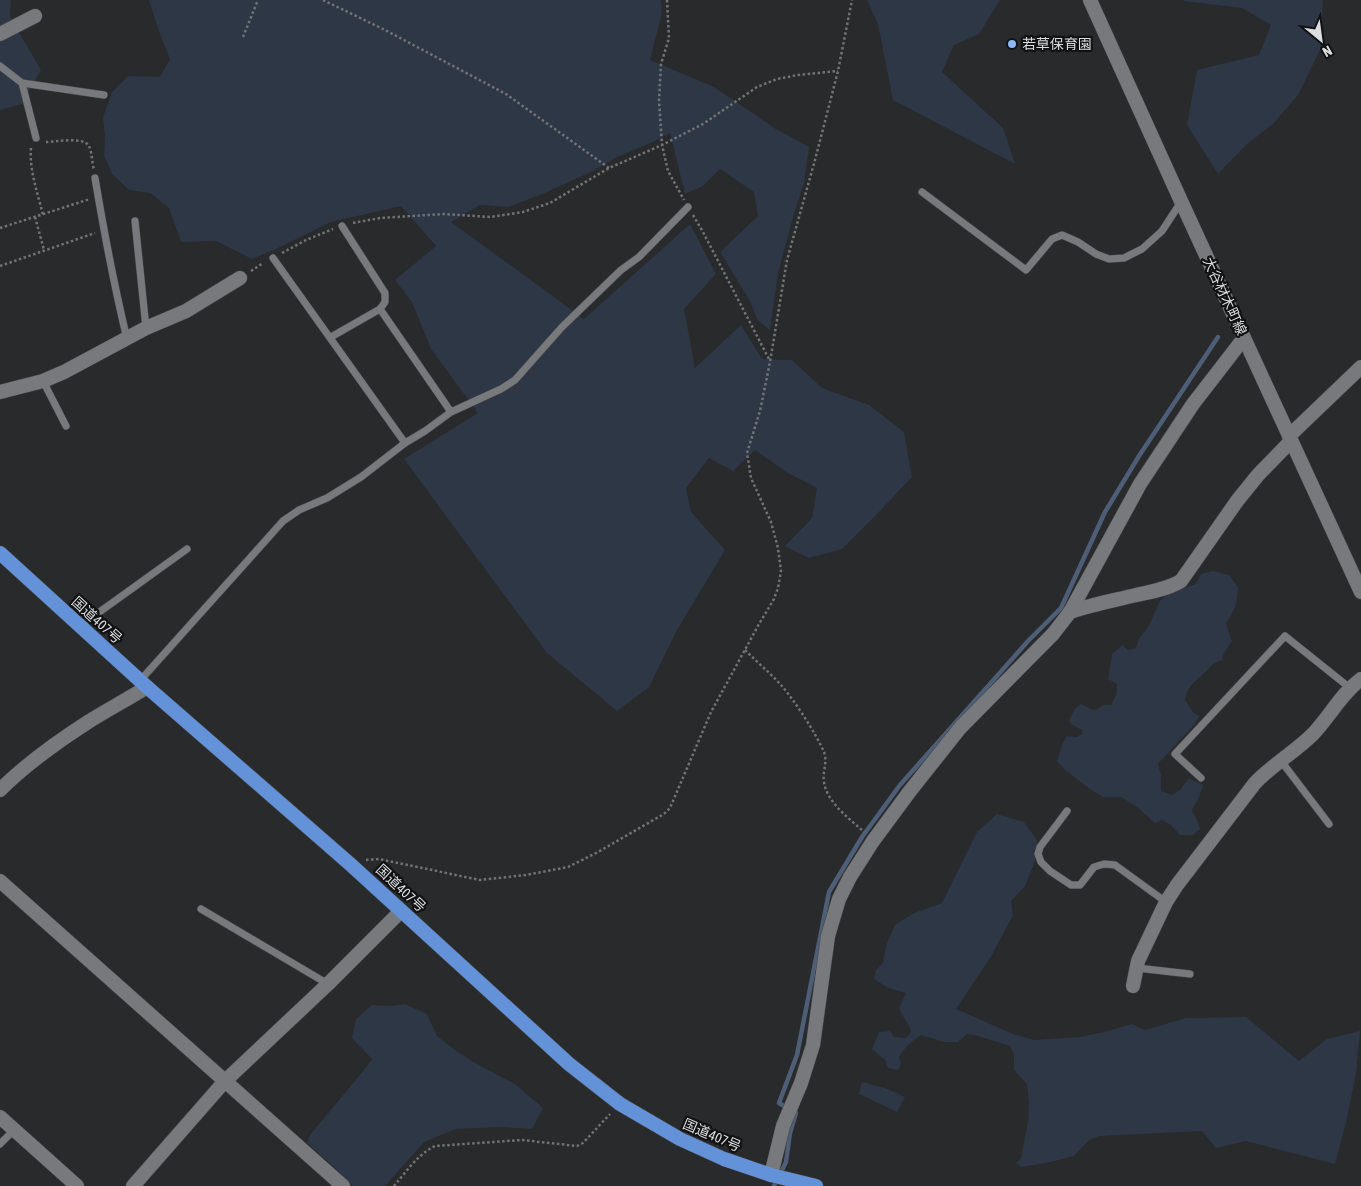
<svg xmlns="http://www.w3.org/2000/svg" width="1361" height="1186" viewBox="0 0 1361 1186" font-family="'Asap Condensed','Noto Sans JP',sans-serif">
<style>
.green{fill:#2d3746}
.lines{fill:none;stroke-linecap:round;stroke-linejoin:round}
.stream{stroke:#4e5e76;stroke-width:4.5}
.service-casing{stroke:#464749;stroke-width:8}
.minor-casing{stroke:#464749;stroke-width:15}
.tertiary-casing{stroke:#464749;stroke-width:15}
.secondary-casing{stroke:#464749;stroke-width:15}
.trunk-casing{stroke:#464749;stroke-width:15}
.path{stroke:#717375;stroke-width:2.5;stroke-dasharray:2.5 2.5;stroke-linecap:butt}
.service{stroke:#77797c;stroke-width:7}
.minor{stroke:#77797c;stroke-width:14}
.tertiary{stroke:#77797c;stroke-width:14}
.secondary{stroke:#77797c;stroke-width:14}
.trunk{stroke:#6492d8;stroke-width:14}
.poi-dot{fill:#8db9fc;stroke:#121214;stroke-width:2}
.labels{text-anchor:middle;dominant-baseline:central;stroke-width:4.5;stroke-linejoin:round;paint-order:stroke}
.poi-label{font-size:14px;fill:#dbddde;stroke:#121214;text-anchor:start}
.street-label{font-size:14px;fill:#dbddde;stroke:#121214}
</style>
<rect width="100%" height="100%" fill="#282a2c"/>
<!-- green -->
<g class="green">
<path d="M0,0H11L10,17L41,70L22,104L0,110Z"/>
<path d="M149,0H661L662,13L650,60L714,87L776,129L809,147L804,183L794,214L778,273L770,331L757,319L750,301L720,252L758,216L754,192L720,169L703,186L685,194L670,133L655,141L615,158L595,170L547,192L509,207L480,205L451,222L584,319L690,224L716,274L684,309L695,368L741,325L762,359L792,360L822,388L869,405L904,432L912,477L877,514L842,549L809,558L785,546L812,518L817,488L788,473L755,450L733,471L709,458L686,488L691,512L725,550L677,630L649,687L617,711L547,653L404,459L478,413L431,349L412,302L395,280L436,246L401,206L331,222L276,249L252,259L216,241L181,242L169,208L150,193L129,190L112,174L104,155L105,136L103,117L112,92L128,76L160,77L170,59L160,34Z"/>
<path d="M867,0H1000L979,34L954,45L942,72L1003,128L1015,164L893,100L878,24Z"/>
<path d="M1184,0H1323L1320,50L1298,95L1273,124L1246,145L1218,174L1187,125L1197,70L1259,55L1271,25L1242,8L1184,1Z"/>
<path d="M1213,571L1229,575L1238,587C1237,604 1236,609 1226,623L1232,641L1224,653L1222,660C1210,664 1212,667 1203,674C1192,685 1189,684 1185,700L1193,712L1199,716C1194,727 1186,733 1178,742C1171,749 1166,757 1158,763L1161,775V791L1172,795L1180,790L1189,778L1203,785L1199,797L1192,810L1197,820L1200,829L1193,835H1180L1171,825L1162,820L1155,823L1137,807L1121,797H1103L1090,789L1064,769L1057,761C1060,753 1062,742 1067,736L1077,737L1082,734V730L1071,724L1069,720L1075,709L1081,704L1091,709L1096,710L1104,705H1111L1116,695L1117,684L1108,679L1112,654L1122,645L1128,650L1136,648L1139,639L1148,627L1160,601L1167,594L1196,584L1201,574Z"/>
<path d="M997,814L1024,822L1037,840L1035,861L1025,886L1011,901L1013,915L992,955L956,1009L1013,1034L1034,1040L1080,1037L1104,1032L1132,1024L1145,1030L1186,1018L1246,1017L1299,1061L1327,1039L1360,1031L1356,1073L1346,1123L1335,1164L1246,1141L1216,1148L1202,1131L1099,1136L1089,1140L1074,1156L1051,1162L1021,1167L1016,1163L1021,1158L1028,1122L1029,1103L1027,1084L1014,1070V1055L1010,1046L978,1036L967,1034L958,1042H944L921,1035C912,1041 905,1047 899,1057L901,1064L898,1070L888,1068L885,1060L872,1049L879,1032L890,1031L894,1037L906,1038L911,1032C909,1023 902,1017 899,1008L906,993L888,988L874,979L876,970L883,963L886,946L895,925L914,913L942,903L977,832Z"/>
<path d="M405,1004L427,1014L437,1036L455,1050L475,1063L515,1084L543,1108L532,1129L501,1127L456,1129L424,1142L385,1186H352L333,1166L307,1143L310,1135L364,1070L372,1059L352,1038L356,1019L372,1005L390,1006Z"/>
<path d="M862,1082L885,1088L905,1097L897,1112L859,1094Z"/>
</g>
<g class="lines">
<!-- stream -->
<path class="stream" d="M774,1186L786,1162L790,1133L796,1113L779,1103L797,1055L829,892L862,837L900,785L1029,640L1061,608L1105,512L1139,456L1218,337"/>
<!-- service casing -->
<g class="service-casing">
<g id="service">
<path d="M0,66L22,83L104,95"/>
<path d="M22,83L36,138"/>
<path d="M95,178C104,232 114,285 127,339"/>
<path d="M922,192L1026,270L1052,239L1062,235L1078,242L1096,254L1109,259L1124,258L1142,249L1162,231L1181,202"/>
<path d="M135,221L146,328"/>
<path d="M273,258L405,443"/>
<path d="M380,309L451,412"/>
<path d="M331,337L380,309L385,302V293L342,226"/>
<path d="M43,381L66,426"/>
<path d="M80,626L187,549"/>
<path d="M140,680L146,674L283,521L299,510L327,498L361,477L405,443L425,431L451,412L501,389L515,380L562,327L621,270L639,257L688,207"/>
<path d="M1281,761L1329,824"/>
<path d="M1201,778L1175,754L1285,636L1350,688"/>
<path d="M1067,811L1040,847L1038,854L1041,862L1050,871L1071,885H1080L1094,867L1104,864L1115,865L1166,902"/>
<path d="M201,909L328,984"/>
<path d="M1137,968L1190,974"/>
<path d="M0,1144L14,1130"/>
</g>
</g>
<!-- minor casing -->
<g class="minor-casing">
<g id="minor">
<path d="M0,34L35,16"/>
<path d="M0,392L43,381L64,372L146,328L186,311L240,278"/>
<path d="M1289,436L1361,367"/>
<path d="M1070,612C1091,605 1111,601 1132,596C1148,592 1166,590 1181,581L1237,501L1258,475L1291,441"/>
<path d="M0,790C26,764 57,742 88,722C107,710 128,699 147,687"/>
<path d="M0,881L343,1186"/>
<path d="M1133,986L1138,961L1166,902L1177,885L1255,783C1272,765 1295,752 1313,734C1330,716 1341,694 1361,679"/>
<path d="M0,1117L77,1186"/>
<path d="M133,1186L225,1081L328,984L401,911"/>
</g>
</g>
<!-- tertiary casing -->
<g class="tertiary-casing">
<path id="tertiary" d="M771,1175L783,1126L801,1083L813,1045L828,936L839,899L850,877L873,841L910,791L960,728L1053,634L1070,612L1140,484L1193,404L1244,338"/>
</g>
<!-- secondary casing -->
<g class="secondary-casing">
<path id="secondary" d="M1090,0L1181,201L1361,592"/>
</g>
<!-- trunk casing -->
<g class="trunk-casing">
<path id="trunk" d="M0,553L147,687L350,864L569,1064L620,1104L680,1139L724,1159L771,1175L816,1186"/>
</g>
<!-- path -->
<g class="path">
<path d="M323,0L385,30L506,94L609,168"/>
<path d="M667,0L669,38L661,64L659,100L662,145L668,171L684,200"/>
<path d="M243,37L258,0"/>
<path d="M46,142C56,142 83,136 89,146C92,152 92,163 94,170"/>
<path d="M31,148C29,170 38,194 43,215"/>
<path d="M693,215L703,232L770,361"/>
<path d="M35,217L44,250"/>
<path d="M353,223L380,218L444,214L490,217L523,212L550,203L609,168L662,145L703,124L757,87L777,79L798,75L838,71"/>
<path d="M0,228L90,199"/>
<path d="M282,253L306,240L333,229"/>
<path d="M0,266L95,233"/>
<path d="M251,271L263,263"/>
<path d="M745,650C757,662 770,673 781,685C795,701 815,732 824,752C828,763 822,772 824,782C827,803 850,819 864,832"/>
<path d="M366,860L379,859L480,880L526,875L568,867L598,852L664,814L670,808L711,712L759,624L774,599L778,588L781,571L778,548L771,522L751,478L747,453L760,411L770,362L787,260L815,160L838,71L852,0"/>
<path d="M394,1186C406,1172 418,1154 435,1146L522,1140L577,1146L583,1143L610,1114"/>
</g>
<!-- service -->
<use href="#service" class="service"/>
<!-- minor -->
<use href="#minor" class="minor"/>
<!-- tertiary -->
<use href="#tertiary" class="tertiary"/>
<!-- secondary -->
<use href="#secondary" class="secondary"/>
<!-- trunk -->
<use href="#trunk" class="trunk"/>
</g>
<!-- markers -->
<circle class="poi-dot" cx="1012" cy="44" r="5"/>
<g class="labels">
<!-- poi labels -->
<g class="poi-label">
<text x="1022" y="44">若草保育園</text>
</g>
<!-- street labels -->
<g class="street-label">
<text transform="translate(1225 296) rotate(65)">大谷材木町線</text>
<text transform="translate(97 620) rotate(42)">国道407号</text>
<text transform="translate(401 888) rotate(43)">国道407号</text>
<text transform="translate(712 1135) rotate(23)">国道407号</text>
</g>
</g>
<!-- north arrow -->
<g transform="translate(1321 40) rotate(151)" stroke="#121214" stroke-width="4" paint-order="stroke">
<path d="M0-4L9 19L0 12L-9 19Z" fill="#dbddde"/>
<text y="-8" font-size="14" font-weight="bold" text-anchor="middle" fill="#dbddde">N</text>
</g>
</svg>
